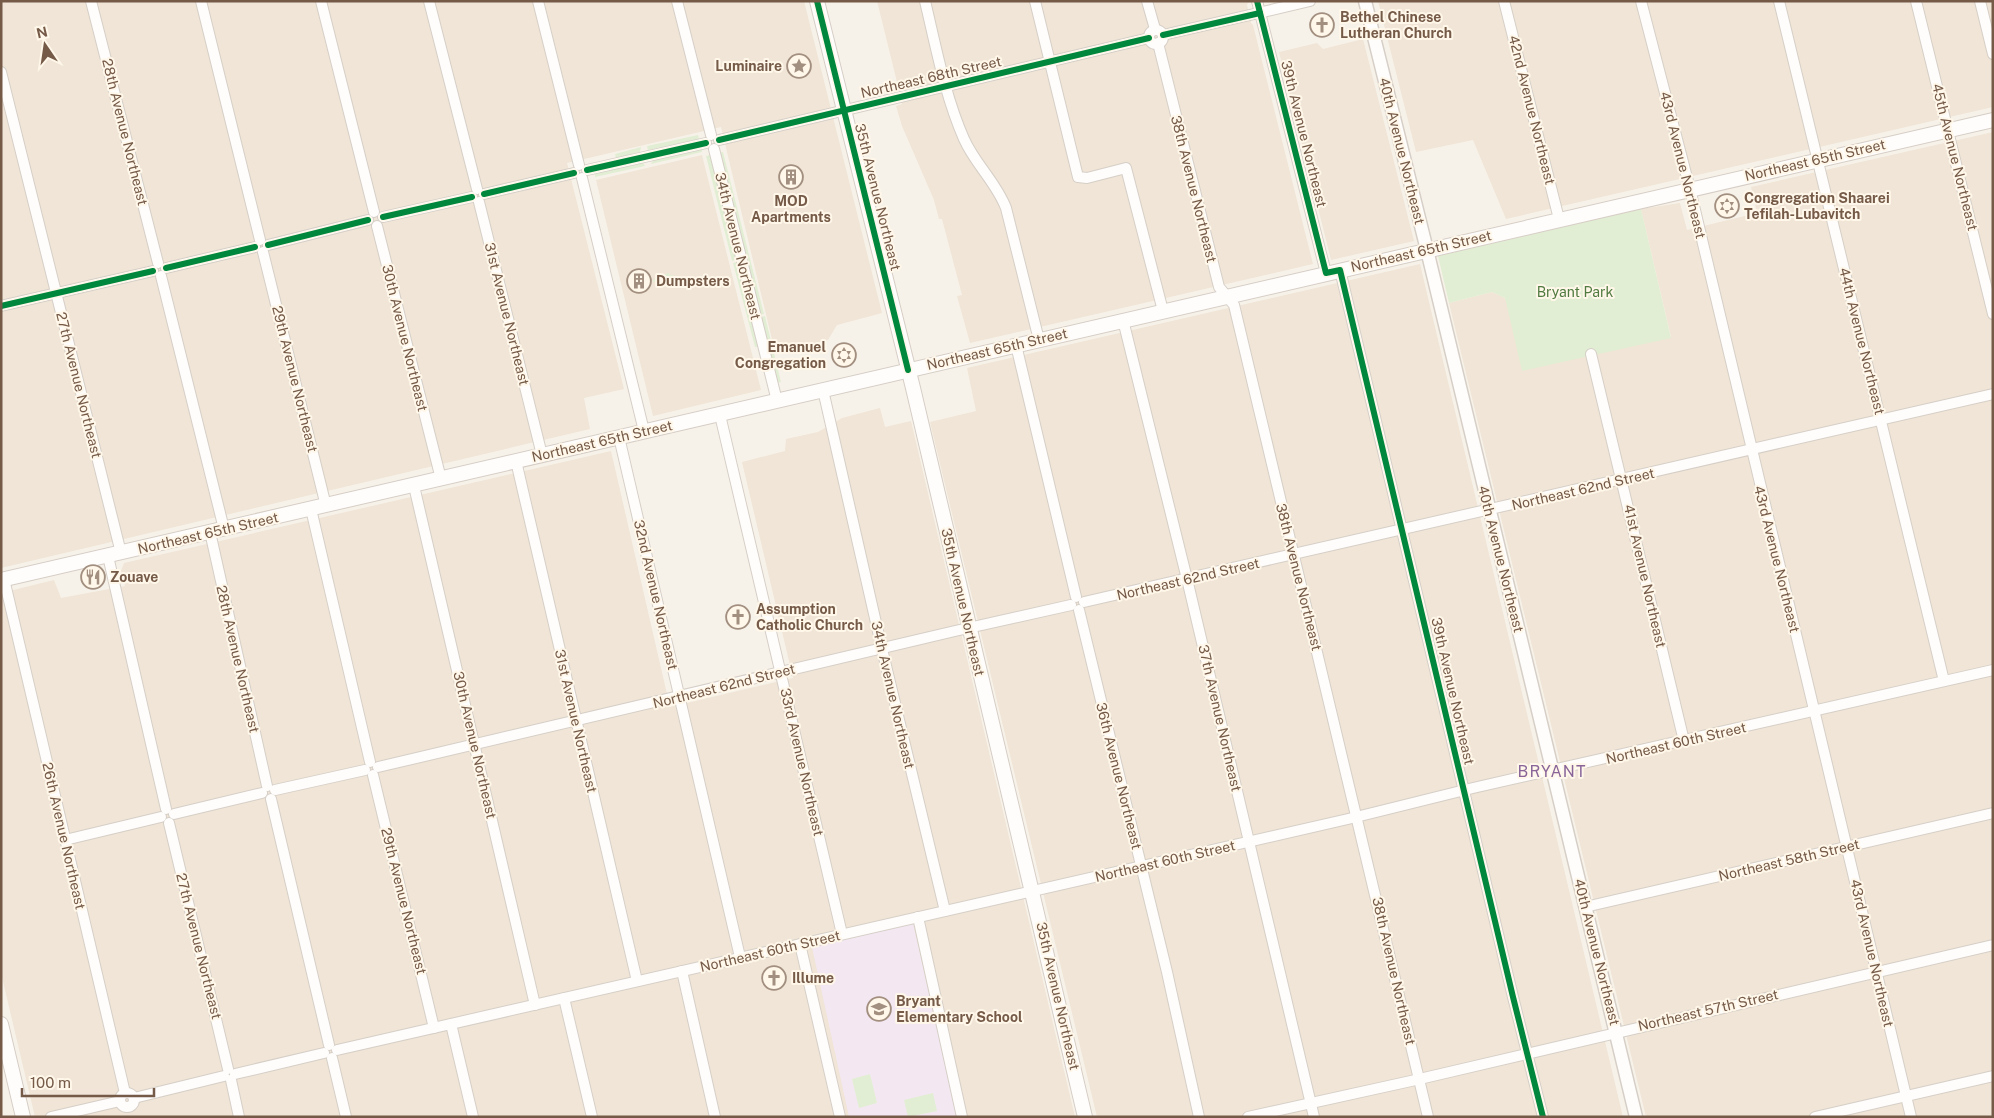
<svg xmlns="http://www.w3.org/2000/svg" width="1994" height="1118" viewBox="0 0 1994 1118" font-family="'Public Sans',sans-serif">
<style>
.residential{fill:#f0e5d6}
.education{fill:#f3e8f2}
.green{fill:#e2eed3}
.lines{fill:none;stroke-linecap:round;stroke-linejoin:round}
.minor-casing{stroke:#d6cfc7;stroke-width:12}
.tertiary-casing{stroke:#d6cfc7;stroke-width:15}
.secondary-casing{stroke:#d6cec6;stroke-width:16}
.minor{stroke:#fefdfc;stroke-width:10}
.tertiary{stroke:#fefdfc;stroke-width:12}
.secondary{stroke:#fefdfc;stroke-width:14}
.cycleway-casing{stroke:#fff7e9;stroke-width:9}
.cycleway{stroke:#00873e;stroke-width:6}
.labels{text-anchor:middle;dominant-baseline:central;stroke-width:4;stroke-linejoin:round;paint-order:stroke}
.poi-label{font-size:14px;font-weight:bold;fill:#755a48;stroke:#fff7e9;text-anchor:start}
.street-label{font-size:14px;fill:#755a48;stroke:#fff7e9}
.park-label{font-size:14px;fill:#507b40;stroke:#fff7e9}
.quarter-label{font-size:16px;letter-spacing:1px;fill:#886499;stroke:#fff7e9}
</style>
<rect width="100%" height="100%" fill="#f7f2e9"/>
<!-- residential -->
<g class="residential">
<path d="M1,1H804L882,313L837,325L828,340L775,352L721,127L567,163L624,389L584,398L590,429L1,568Z"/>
<path d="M877,1H1256L1248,3L1247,5L1251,23L1253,25L1313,264L970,343L957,296L962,295L942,219H939L934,200L902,126L896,106L902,104L898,86Z"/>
<path d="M1378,1H1993V107L1506,219L1473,140L1416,152Z"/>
<path d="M1363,39L1414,241L1331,260L1279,52L1317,43L1323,49Z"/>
<path d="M1993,132V1117H1646L1449,303L1492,292L1505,298L1671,337L1641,209L1680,203L1687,230L1757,213L1751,187Z"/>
<path d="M702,155L761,390L653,416L596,180Z"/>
<path d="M1420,264L1623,1117H1097L930,422L976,411L967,368Z"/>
<path d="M880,408L885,427L911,421L1075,1117H35L1,973V593L54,580L61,598L125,586L121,571L124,563L611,451L670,707L793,678L742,462L785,451L786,439L818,432L842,418Z"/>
</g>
<!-- education -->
<path class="education" d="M913,923L957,1117H849L812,947Z"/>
<!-- green -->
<g class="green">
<path d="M698,135L699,139L648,150L647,146Z"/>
<path d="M641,147L640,152L616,158L615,154Z"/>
<path d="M702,149V152L651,164L653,160Z"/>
<path d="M723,152L764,314L760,315L719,153Z"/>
<path d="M710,155L736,260L732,261L706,156Z"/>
<path d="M643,162L645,166L595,177V174Z"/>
<path d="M1641,209L1671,338L1522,371L1505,298L1492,292L1449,303L1438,256Z"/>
<path d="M737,262L758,347H755L733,263Z"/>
<path d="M669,273L670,275L676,276L677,281L671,283L670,278L652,282L657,276Z"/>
<path d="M765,316L781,382L777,383L761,317Z"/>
<path d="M870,1074L877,1103L859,1108L852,1079Z"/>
<path d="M933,1093L937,1111L908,1117L904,1100Z"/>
</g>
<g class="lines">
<!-- minor casing -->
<g class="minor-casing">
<g id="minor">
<path d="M91,1L158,263"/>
<path d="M201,1L260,240"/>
<path d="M321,1L374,212"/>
<path d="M429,1L477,189"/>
<path d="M538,1L579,165"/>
<path d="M677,1L711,135"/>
<path d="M925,1C936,47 945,96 964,139C975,164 996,182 1006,208L1039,340"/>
<path d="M1035,1L1078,177L1087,178L1126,168L1163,311"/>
<path d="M1147,1L1155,29"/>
<path d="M1257,1L1326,273"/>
<path d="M1504,1L1559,219"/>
<path d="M1641,1L1690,189L1911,1117"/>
<path d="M1779,1L1944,681"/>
<path d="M1916,1L1993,314"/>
<path d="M1980,1L1993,54"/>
<circle cx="1156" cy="37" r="7"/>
<path d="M1163,35L1310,1"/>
<path d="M1158,43L1219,287L1234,305L1428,1117"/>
<path d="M1,72L121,553"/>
<path d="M719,140L1149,38"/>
<path d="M714,149L777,401"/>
<path d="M587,170L706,143"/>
<path d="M582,178L644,431"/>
<path d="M484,194L574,173"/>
<path d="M479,202L542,455"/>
<path d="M383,217L472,197"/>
<path d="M377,226L441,479"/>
<path d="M268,245L368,220"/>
<path d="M263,252L326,506"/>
<path d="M166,268L255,247"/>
<path d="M1340,270L1513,997L1543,1117"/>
<path d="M161,276L224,529"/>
<path d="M1,306L153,271"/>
<path d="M1123,320L1187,579L1314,1117"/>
<path d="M1016,345L1076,597"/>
<path d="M1591,354L1684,741"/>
<path d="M823,390L882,649L945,911"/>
<path d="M720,415L842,934"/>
<path d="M619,437L740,957"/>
<path d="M516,461L637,981"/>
<path d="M414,486L535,1005"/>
<path d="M311,509L370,762"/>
<path d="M210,532L267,786"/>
<path d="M108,556L166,809"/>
<path d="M4,579L125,1093"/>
<path d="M1084,602L1993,394"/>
<path d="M1079,610L1167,972L1199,1117"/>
<path d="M378,767L955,631L1071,605"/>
<path d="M373,775L434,1028"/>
<path d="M275,790L365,770"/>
<path d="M271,799L329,1045"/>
<path d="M174,814L262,793"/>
<path d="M169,823L228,1069"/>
<path d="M65,840L161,817"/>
<path d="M1585,907L1993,813"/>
<path d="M918,917L962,1117"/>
<path d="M800,944L840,1117"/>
<path d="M682,971L715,1117"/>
<path d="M564,998L592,1117"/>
<path d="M451,1024L473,1117"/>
<path d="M337,1050L1348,819L1473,788L1993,670"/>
<path d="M332,1058L346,1117"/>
<path d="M235,1074L324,1053"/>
<path d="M231,1080L239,1117"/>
<circle cx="127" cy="1100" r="7"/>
<path d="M134,1098L224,1076"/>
<path d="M51,1117L120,1101"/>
<path d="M1248,1117L1411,1081L1993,945"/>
<path d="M1815,1117L1993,1076"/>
</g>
</g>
<!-- tertiary casing -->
<g class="tertiary-casing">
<path id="tertiary" d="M1365,1L1427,250L1636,1117"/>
</g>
<!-- secondary casing -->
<g class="secondary-casing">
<g id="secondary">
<path d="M817,1L913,388L1085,1117"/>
<path d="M1,580L1993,120"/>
<path d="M1,1024L23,1117"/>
</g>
</g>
<!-- minor -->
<use href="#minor" class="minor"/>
<!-- tertiary -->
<use href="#tertiary" class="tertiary"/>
<!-- secondary -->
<use href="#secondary" class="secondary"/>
<!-- cycleway casing -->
<g class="cycleway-casing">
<g id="cycleway">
<path d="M817,1L908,370"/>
<path d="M1257,1L1326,273L1340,270L1513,997L1543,1117"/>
<path d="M1163,35L1260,13"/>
<path d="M719,140L1149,38"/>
<path d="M587,170L706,143"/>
<path d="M484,194L574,173"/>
<path d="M383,217L472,197"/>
<path d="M268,245L368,220"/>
<path d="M166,268L255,247"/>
<path d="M1,306L153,271"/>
</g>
</g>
<!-- cycleway -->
<use href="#cycleway" class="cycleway"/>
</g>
<!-- icons -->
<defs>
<g id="church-ring" transform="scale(1.25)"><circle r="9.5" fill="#fff7e9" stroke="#a28f80" stroke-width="1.5"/><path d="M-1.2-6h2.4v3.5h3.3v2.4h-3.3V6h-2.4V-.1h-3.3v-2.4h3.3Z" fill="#a28f80"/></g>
<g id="sight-ring" transform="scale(1.25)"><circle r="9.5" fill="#fff7e9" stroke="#a28f80" stroke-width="1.5"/><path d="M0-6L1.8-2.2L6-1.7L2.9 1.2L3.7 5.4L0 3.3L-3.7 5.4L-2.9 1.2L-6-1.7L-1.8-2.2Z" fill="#a28f80"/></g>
<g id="building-ring" transform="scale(1.25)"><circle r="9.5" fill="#fff7e9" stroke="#a28f80" stroke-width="1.5"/><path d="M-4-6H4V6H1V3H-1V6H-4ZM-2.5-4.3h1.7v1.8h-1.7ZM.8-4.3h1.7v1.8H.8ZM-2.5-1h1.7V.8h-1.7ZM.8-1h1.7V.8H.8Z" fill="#a28f80"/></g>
<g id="synagogue-ring" transform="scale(1.25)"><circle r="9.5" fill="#fff7e9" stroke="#a28f80" stroke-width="1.5"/><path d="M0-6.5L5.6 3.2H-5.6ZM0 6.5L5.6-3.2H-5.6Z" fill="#a28f80"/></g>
<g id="restaurant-ring" transform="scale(1.25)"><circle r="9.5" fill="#fff7e9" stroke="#a28f80" stroke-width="1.5"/><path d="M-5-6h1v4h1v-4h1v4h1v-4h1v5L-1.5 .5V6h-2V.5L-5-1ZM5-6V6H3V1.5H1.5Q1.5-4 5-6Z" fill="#a28f80"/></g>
<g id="school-ring" transform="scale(1.25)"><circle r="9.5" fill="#fff7e9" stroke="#a28f80" stroke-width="1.5"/><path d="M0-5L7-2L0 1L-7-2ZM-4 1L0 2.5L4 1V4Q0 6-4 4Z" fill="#a28f80"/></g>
</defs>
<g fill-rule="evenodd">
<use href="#church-ring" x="1322" y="25"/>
<use href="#sight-ring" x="799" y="66"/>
<use href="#building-ring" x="791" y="177"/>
<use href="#synagogue-ring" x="1727" y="206"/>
<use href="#building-ring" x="639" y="281"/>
<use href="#synagogue-ring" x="844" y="355"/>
<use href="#restaurant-ring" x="93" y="577"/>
<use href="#church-ring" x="738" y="617"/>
<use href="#church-ring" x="774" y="978"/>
<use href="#school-ring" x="879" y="1009"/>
</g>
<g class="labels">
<!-- poi labels -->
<g class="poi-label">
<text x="1340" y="17">Bethel Chinese<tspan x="1340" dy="16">Lutheran Church</tspan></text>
<text x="782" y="66" text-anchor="end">Luminaire</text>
<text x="1744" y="198">Congregation Shaarei<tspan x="1744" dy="16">Tefilah-Lubavitch</tspan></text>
<text x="791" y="201" text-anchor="middle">MOD<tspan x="791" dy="16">Apartments</tspan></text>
<text x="656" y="281">Dumpsters</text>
<text x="826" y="347" text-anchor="end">Emanuel<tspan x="826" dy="16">Congregation</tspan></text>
<text x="110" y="577">Zouave</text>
<text x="756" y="609">Assumption<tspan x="756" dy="16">Catholic Church</tspan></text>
<text x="792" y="978">Illume</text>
<text x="896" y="1001">Bryant<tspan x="896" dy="16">Elementary School</tspan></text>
</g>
<!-- street labels -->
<g class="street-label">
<text transform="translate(931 77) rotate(-13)">Northeast 68th Street</text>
<text transform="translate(1532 110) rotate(76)">42nd Avenue Northeast</text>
<text transform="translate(125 132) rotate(76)">28th Avenue Northeast</text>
<text transform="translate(1304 134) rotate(76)">39th Avenue Northeast</text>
<text transform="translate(1402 151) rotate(76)">40th Avenue Northeast</text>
<text transform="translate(1955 157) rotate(76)">45th Avenue Northeast</text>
<text transform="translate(1815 160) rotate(-13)">Northeast 65th Street</text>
<text transform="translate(1683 165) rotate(76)">43rd Avenue Northeast</text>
<text transform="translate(1194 189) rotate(76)">38th Avenue Northeast</text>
<text transform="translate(878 197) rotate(76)">35th Avenue Northeast</text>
<text transform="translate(738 246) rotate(76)">34th Avenue Northeast</text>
<text transform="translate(1421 251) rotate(-13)">Northeast 65th Street</text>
<text transform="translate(507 314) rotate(76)">31st Avenue Northeast</text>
<text transform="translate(405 338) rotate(76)">30th Avenue Northeast</text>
<text transform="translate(1862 341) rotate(76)">44th Avenue Northeast</text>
<text transform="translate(997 349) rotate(-13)">Northeast 65th Street</text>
<text transform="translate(295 379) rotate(76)">29th Avenue Northeast</text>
<text transform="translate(79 385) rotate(76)">27th Avenue Northeast</text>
<text transform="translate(602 441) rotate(-13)">Northeast 65th Street</text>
<text transform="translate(1583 489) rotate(-13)">Northeast 62nd Street</text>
<text transform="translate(208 533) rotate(-13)">Northeast 65th Street</text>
<text transform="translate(1501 559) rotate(76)">40th Avenue Northeast</text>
<text transform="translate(1777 559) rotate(76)">43rd Avenue Northeast</text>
<text transform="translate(1645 576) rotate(77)">41st Avenue Northeast</text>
<text transform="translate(1299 577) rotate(76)">38th Avenue Northeast</text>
<text transform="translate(1188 579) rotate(-13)">Northeast 62nd Street</text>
<text transform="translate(656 595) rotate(77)">32nd Avenue Northeast</text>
<text transform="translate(963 602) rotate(77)">35th Avenue Northeast</text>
<text transform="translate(238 659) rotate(77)">28th Avenue Northeast</text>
<text transform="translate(724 686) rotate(-14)">Northeast 62nd Street</text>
<text transform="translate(1453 691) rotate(77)">39th Avenue Northeast</text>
<text transform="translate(893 695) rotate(77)">34th Avenue Northeast</text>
<text transform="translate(1220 718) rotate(77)">37th Avenue Northeast</text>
<text transform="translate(576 721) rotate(77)">31st Avenue Northeast</text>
<text transform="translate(1676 743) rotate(-13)">Northeast 60th Street</text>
<text transform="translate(475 745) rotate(77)">30th Avenue Northeast</text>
<text transform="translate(802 762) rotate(77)">33rd Avenue Northeast</text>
<text transform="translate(1119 776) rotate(76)">36th Avenue Northeast</text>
<text transform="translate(64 836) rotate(77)">26th Avenue Northeast</text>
<text transform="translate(1789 860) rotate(-13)">Northeast 58th Street</text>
<text transform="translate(1165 861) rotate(-13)">Northeast 60th Street</text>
<text transform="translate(404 901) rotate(76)">29th Avenue Northeast</text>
<text transform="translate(199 946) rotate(76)">27th Avenue Northeast</text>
<text transform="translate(770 951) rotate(-13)">Northeast 60th Street</text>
<text transform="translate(1597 952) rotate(76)">40th Avenue Northeast</text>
<text transform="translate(1872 953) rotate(77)">43rd Avenue Northeast</text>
<text transform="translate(1394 971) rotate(77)">38th Avenue Northeast</text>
<text transform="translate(1058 996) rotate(77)">35th Avenue Northeast</text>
<text transform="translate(1708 1010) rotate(-13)">Northeast 57th Street</text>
</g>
<!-- park labels -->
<g class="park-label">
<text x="1575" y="292">Bryant Park</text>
</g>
<!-- quarter labels -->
<g class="quarter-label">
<text x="1552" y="771">BRYANT</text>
</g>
</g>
<!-- border -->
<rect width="1994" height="1118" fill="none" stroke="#755a48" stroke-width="5"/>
<!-- north arrow -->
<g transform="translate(45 45) rotate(347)" stroke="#fff7e9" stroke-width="4" paint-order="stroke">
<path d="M0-4L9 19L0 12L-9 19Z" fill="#755a48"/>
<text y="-8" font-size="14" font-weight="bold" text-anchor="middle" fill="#755a48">N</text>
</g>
<!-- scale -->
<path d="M22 1088v8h132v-8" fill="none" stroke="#755a48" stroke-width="2.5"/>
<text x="30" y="1088" font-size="15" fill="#755a48" stroke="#fff7e9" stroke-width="4" paint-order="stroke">100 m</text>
</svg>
